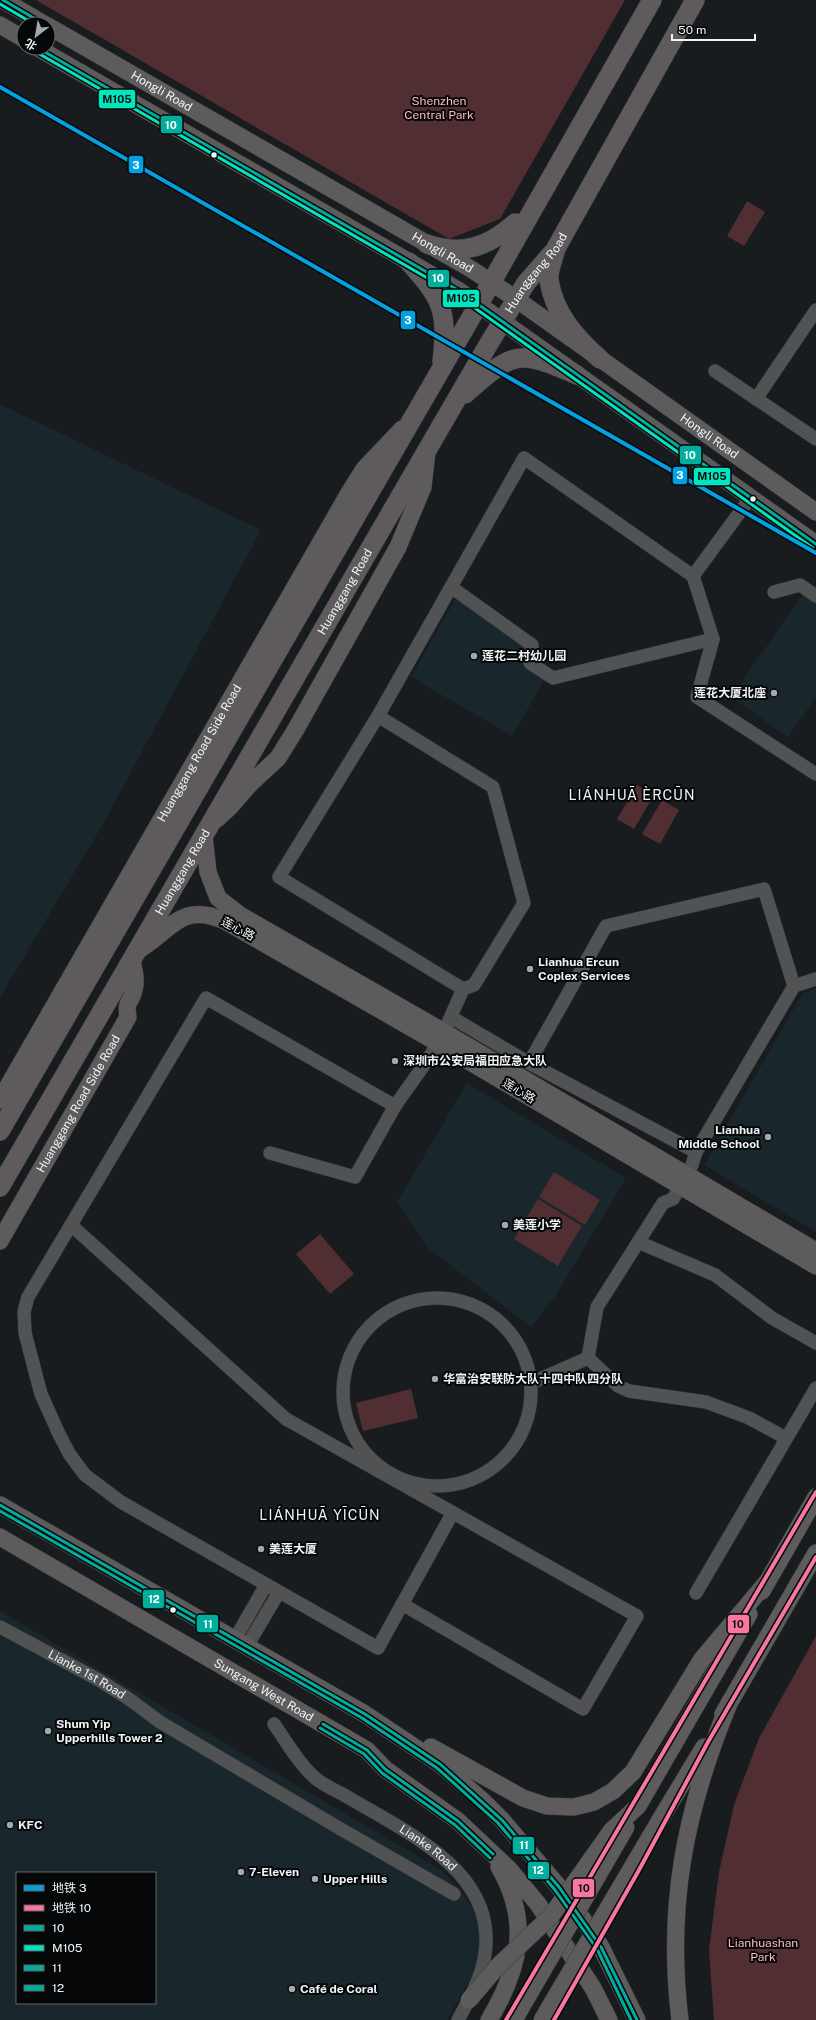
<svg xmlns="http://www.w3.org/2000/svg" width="816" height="2020" viewBox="0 0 816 2020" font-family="'Public Sans','Noto Sans SC',sans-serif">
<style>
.built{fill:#19262b;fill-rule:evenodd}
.green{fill:#502e32}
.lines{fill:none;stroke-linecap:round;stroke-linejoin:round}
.minor-casing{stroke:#36393b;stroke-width:14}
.major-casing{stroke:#36393b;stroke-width:18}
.highway-casing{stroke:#36393b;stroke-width:20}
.minor{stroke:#505254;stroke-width:13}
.major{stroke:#5d5b5c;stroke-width:17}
.highway{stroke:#5f5b5d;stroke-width:19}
.major-bridge-casing{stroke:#36393b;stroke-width:18;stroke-linecap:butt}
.major-bridge{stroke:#5d5b5c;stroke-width:17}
.bus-1-casing{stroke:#050708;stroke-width:6}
.bus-2-casing{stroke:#050708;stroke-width:6}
.bus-3-casing{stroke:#050708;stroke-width:6}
.bus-4-casing{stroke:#050708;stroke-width:6}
.bus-1{stroke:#01ad9c;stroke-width:3}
.bus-2{stroke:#00e6bf;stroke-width:3}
.bus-3{stroke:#01ad9c;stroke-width:3}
.bus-4{stroke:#01ad9c;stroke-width:3}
.metro-1-casing{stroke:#050708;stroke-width:7}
.metro-2-casing{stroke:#050708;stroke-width:7}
.metro-1{stroke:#00a2e1;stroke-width:4}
.metro-2{stroke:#f8779e;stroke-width:4}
.bus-dot{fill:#eff4f6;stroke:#050708;stroke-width:1.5}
.poi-dot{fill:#a4a8aa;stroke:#050708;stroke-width:1.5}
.labels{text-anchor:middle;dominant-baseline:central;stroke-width:4;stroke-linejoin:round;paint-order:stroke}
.street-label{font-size:12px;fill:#eff4f6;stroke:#050708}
.park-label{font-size:12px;fill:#fdb9be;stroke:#050708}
.poi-label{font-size:12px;font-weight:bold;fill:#eff4f6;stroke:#050708;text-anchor:start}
.quarter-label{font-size:14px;letter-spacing:1px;fill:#eff4f6;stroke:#050708}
.line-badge{stroke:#050708;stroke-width:1.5}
.badge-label{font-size:11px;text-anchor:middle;font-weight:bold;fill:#fff}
.pale-badge-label{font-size:11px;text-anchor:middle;font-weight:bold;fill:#111}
</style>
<rect width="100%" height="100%" fill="#181c1e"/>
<!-- built -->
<g class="built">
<path d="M0,404L261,530L102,826L0,997Z"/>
<path d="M803,594L816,603V697L788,737L731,697Z"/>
<path d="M457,596L527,647L523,666L544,681L512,736L411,677Z"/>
<path d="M816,988V1232L704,1165L803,993Z"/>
<path d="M467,1083L626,1178L556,1295L531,1327L428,1248L397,1202Z"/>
<path d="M0,1611L443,1871L465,1895L478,1920L480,1942L477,1967L447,2020H0ZM17,1873H155V2003H17Z"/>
</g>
<!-- green -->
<g class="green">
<path d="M36,0H625L500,219L449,239Z"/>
<path d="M747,201L765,212L744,246L727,236Z"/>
<path d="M637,785L654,795L634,829L617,819Z"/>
<path d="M662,800L679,810L660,844L642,834Z"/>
<path d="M554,1172L600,1200L585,1225L539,1197Z"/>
<path d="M538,1199L582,1226L558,1266L514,1239Z"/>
<path d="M320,1234L354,1274L330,1294L296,1254Z"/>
<path d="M411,1389L418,1418L363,1431L356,1403Z"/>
<path d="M816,1636V2020H714L709,1950L719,1872L734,1805L759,1738Z"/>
</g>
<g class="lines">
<!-- minor casing -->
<g class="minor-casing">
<g id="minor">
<path d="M715,371L816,439"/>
<path d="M756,399L816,310"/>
<path d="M693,576L751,497"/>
<path d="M451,587L532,645L530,663L553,678L713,639L693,576L524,458L378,716L279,877L463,989"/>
<path d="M774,592L800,585L816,596"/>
<path d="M708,658L713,639L697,697L816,774"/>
<path d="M451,1017L529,1063L696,1152"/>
<path d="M529,1063L606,926L764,889L794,986"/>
<path d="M395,1106L206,998L28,1297L24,1312L25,1333L41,1394L59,1434L70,1455L85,1475L121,1502L378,1648L452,1514"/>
<path d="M270,1153L355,1177L395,1106L429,1058L444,1032L463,989L474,985L524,903L493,787L378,716"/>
<path d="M71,1225L286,1419L637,1616L583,1709L402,1604"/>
<path d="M638,1242L715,1275L772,1318L816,1343"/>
<circle cx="437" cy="1392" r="94"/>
<path d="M588,1358L618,1386L629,1391L706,1402L749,1418L786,1438"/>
<path d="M531,1383L588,1358L597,1307L663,1203L673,1199L692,1165L696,1152L794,986L816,979"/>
<path d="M696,1593L816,1388"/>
<path id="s1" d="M0,1627L99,1680L129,1699L160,1722L339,1828L454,1894"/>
<path d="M235,1639L266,1585"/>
<path d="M247,1646L279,1592"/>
<path id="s2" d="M274,1724C286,1741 302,1769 319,1781C329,1788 341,1793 351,1799C413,1836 507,1877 482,1968C477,1986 467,2003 458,2020"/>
</g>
</g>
<!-- major casing -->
<g class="major-casing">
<g id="major">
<path d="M3,0L44,24"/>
<path d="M0,25L24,39"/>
<path id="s3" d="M48,26L471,269L516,299L816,512"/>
<path d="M38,48L458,290L816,544"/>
<path d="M217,819L230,807L250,784L278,758L296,729L398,547L423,487L427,451"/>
<path d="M204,836L208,872L218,898L240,915L444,1032L816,1251"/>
<path d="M137,951C172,931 180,901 225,921L438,1043L816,1266"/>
<path id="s4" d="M0,1100L349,493L364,469L402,429"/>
<path id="s5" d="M0,1241L128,1017C125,1000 131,1004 134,990C137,980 134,971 132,961"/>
<path d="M0,1505L365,1714L440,1764L483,1801L502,1820L559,1887L582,1918L601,1947L637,2020"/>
<path id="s6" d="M0,1537L367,1750L385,1769L458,1821L509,1869L538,1904L566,1947L593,1988L609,2020"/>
<path d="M762,1591L816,1497"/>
<path d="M723,1714L816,1553"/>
<path d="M431,1747L523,1798L547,1806L574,1807L594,1802L613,1791L633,1772L702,1659L767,1582"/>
<path d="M638,1806L749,1614"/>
<path d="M660,1820L704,1747"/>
<path d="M489,2020C520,1968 531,1922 499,1867"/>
<path d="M680,2020C666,1906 685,1811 728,1706"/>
</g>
</g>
<!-- highway casing -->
<g class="highway-casing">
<g id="highway">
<path d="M427,244C462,256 488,247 515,223L522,225L525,222"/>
<path d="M555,252C553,260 548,272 549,280C554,313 575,337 600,359"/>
<path d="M409,262C442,299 448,310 442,361"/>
<path d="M465,394C514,351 517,349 577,375"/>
<path d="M0,1131L491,283L652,0"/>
<path id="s7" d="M0,1187L488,345L526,283L555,250L695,0"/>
</g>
</g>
<!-- minor -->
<use href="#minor" class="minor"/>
<!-- major -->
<use href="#major" class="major"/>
<!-- highway -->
<use href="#highway" class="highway"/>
<!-- major-bridge casing -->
<g class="major-bridge-casing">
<g id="major-bridge">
<path d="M469,2000L497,1967L551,1916L612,1830L638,1806"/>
<path d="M514,2020L626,1827"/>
<path d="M542,2020L660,1820"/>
</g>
</g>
<!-- major-bridge -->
<use href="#major-bridge" class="major-bridge"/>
<!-- bus-1 casing -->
<g class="bus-1-casing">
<g id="bus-1">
<path d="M3,0L44,24"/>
<path d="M38,48L458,290L816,544"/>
</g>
</g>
<!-- bus-2 casing -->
<g class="bus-2-casing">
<g id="bus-2">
<path d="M0,4L34,24"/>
<path d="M36,52L455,294L813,548"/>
</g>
</g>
<!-- bus-3 casing -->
<g class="bus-3-casing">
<g id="bus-3">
<path d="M0,1505L365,1714L440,1764L502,1820L559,1887L601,1947L637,2020"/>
<path d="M323,1724L367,1750L385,1769L458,1821L493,1854"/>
</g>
</g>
<!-- bus-4 casing -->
<g class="bus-4-casing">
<g id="bus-4">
<path d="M0,1511L362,1718L437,1768L498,1823L555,1890L597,1949L631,2020"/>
<path d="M320,1728L364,1754L382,1773L455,1825L490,1858"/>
</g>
</g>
<!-- bus-1 -->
<use href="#bus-1" class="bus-1"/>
<!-- bus-2 -->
<use href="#bus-2" class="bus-2"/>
<!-- bus-3 -->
<use href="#bus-3" class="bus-3"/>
<!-- bus-4 -->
<use href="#bus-4" class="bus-4"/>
<!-- metro-1 casing -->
<g class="metro-1-casing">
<path id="metro-1" d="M0,87L816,553"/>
</g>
<!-- metro-2 casing -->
<g class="metro-2-casing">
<g id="metro-2">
<path d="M506,2020L816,1492"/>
<path d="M554,2020L639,1870L708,1742L816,1557"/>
</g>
</g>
<!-- metro-1 -->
<use href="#metro-1" class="metro-1"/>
<!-- metro-2 -->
<use href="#metro-2" class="metro-2"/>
</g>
<!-- markers -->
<g class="bus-dot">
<circle cx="214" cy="155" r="3.5"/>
<circle cx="753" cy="499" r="3.5"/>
<circle cx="173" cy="1610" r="3.5"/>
</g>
<g class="poi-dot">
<circle cx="474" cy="656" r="4"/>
<circle cx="774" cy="693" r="4"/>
<circle cx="530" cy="969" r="4"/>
<circle cx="395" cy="1061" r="4"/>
<circle cx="768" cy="1137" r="4"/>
<circle cx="505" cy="1225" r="4"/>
<circle cx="435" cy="1379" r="4"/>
<circle cx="261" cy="1549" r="4"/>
<circle cx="48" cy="1731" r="4"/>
<circle cx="10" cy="1825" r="4"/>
<circle cx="241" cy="1872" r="4"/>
<circle cx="315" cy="1879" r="4"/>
<circle cx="292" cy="1989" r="4"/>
</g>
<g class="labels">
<!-- street labels -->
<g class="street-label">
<text stroke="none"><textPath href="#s3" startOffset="131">Hongli Road</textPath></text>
<text stroke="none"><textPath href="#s3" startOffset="455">Hongli Road</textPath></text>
<text stroke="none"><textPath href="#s7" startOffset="1060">Huanggang Road</textPath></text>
<text stroke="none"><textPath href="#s3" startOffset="779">Hongli Road</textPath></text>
<text stroke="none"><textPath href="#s7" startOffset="688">Huanggang Road</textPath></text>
<text stroke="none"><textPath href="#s4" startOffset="400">Huanggang Road Side Road</textPath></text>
<text stroke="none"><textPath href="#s7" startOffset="364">Huanggang Road</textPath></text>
<text transform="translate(238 929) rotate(28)">莲心路</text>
<text transform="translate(519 1091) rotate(31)">莲心路</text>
<text stroke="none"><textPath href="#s5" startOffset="158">Huanggang Road Side Road</textPath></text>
<text stroke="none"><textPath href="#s1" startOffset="99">Lianke 1st Road</textPath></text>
<text stroke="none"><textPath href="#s6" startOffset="305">Sungang West Road</textPath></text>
<text stroke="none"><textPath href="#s2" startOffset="201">Lianke Road</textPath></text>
</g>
<!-- park labels -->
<g class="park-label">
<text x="439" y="101">Shenzhen<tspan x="439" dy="14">Central Park</tspan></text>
<text x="763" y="1943">Lianhuashan<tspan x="763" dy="14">Park</tspan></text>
</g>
<!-- poi labels -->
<g class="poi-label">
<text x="482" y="656">莲花二村幼儿园</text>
<text x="766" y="693" text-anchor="end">莲花大厦北座</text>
<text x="538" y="962">Lianhua Ercun<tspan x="538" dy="14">Coplex Services</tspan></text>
<text x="403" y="1061">深圳市公安局福田应急大队</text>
<text x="760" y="1130" text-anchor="end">Lianhua<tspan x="760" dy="14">Middle School</tspan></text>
<text x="513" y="1225">美莲小学</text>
<text x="443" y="1379">华富治安联防大队十四中队四分队</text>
<text x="269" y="1549">美莲大厦</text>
<text x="56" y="1724">Shum Yip<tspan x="56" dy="14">Upperhills Tower 2</tspan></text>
<text x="18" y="1825">KFC</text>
<text x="249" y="1872">7-Eleven</text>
<text x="323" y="1879">Upper Hills</text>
<text x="300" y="1989">Café de Coral</text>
</g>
<!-- quarter labels -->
<g class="quarter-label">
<text x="632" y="795">LIÁNHUĀ ÈRCŪN</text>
<text x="320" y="1515">LIÁNHUĀ YĪCŪN</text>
</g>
</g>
<g class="line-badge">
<rect x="98" y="89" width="38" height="20" rx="4" fill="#00e6bf"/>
<rect x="160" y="115" width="23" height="19" rx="4" fill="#01ad9c"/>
<rect x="128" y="155" width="16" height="19" rx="4" fill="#00a2e1"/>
<rect x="427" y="269" width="23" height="19" rx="4" fill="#01ad9c"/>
<rect x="442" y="289" width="38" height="19" rx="4" fill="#00e6bf"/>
<rect x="400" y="310" width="16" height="20" rx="4" fill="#00a2e1"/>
<rect x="679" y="445" width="23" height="20" rx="4" fill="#01ad9c"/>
<rect x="672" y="466" width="16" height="19" rx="4" fill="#00a2e1"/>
<rect x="693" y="467" width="38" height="19" rx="4" fill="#00e6bf"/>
<rect x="142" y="1589" width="23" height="20" rx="4" fill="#01ad9c"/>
<rect x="196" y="1614" width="23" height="19" rx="4" fill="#01ad9c"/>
<rect x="727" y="1614" width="23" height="20" rx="4" fill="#f8779e"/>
<rect x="512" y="1836" width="23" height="19" rx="4" fill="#01ad9c"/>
<rect x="527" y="1861" width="23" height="19" rx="4" fill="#01ad9c"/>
<rect x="572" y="1878" width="23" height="20" rx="4" fill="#f8779e"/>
</g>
<g class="badge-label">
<text x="171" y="129">10</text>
<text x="136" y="169">3</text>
<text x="438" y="282">10</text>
<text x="408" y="324">3</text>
<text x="690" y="459">10</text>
<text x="680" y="479">3</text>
<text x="154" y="1603">12</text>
<text x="208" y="1628">11</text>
<text x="524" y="1849">11</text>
<text x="538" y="1874">12</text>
</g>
<g class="pale-badge-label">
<text x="117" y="103">M105</text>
<text x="461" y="302">M105</text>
<text x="712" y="480">M105</text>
<text x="738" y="1628">10</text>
<text x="584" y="1892">10</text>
</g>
<!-- legend -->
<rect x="16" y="1872" width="140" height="132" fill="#050708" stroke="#636667"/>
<rect x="24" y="1885" width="20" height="6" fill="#00a2e1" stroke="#636667"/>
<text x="52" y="1892" font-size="12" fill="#eff4f6">地铁 3</text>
<rect x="24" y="1905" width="20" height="6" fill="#f8779e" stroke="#636667"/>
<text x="52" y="1912" font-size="12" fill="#eff4f6">地铁 10</text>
<rect x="24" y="1925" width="20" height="6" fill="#01ad9c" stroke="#636667"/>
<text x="52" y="1932" font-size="12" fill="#eff4f6">10</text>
<rect x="24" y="1945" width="20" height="6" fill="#00e6bf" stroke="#636667"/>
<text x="52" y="1952" font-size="12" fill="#eff4f6">M105</text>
<rect x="24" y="1965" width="20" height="6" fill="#01ad9c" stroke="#636667"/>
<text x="52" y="1972" font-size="12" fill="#eff4f6">11</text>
<rect x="24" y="1985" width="20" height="6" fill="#01ad9c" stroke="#636667"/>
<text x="52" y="1992" font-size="12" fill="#eff4f6">12</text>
<!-- north arrow -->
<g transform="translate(36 36) rotate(211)"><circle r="19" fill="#050708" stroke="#636667"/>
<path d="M0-3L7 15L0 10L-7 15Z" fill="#a4a8aa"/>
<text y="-6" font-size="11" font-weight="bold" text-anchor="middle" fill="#eff4f6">北</text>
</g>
<!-- scale -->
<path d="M672 34v6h83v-6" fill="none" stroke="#eff4f6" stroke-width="2"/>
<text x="678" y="34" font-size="12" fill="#eff4f6" stroke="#050708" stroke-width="3" paint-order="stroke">50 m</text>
</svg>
